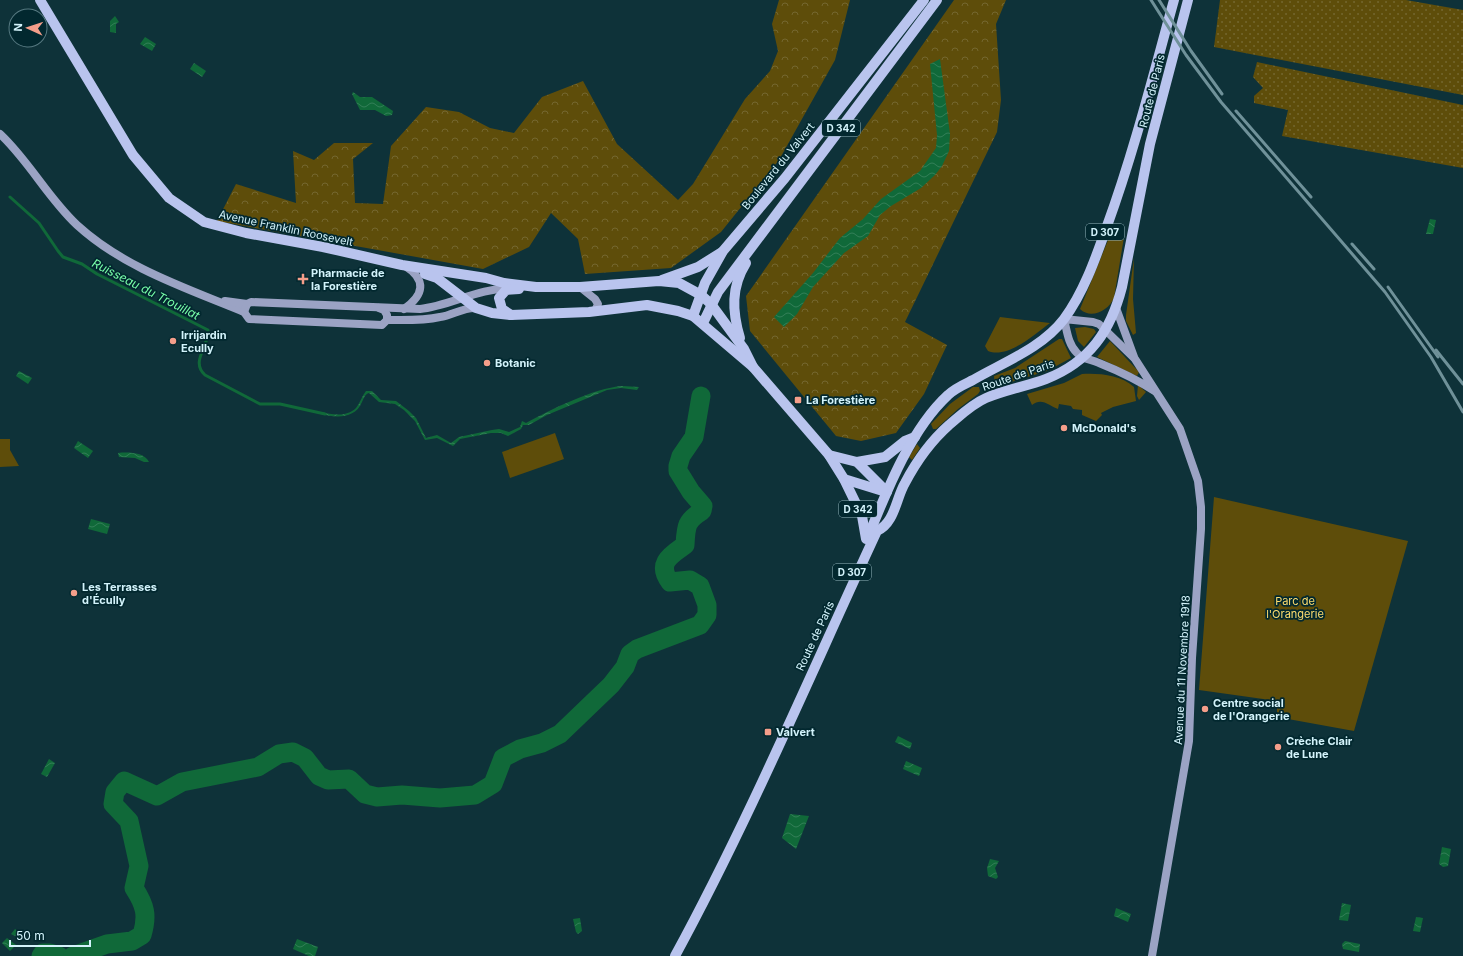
<svg xmlns="http://www.w3.org/2000/svg" width="1463" height="956" viewBox="0 0 1463 956" font-family="Inter,sans-serif">
<style>
.green{fill:#5e4d0a}
.forest{fill:url(#forest-crowns)}
.garden{fill:url(#garden-dots)}
.water{fill:url(#water-waves)}
.lines{fill:none;stroke-linecap:round;stroke-linejoin:round}
.stream{stroke:#106939;stroke-width:3}
.river{stroke:#106939;stroke-width:19}
.secondary{stroke:#9ba3c4;stroke-width:8}
.primary{stroke:#b9c4ee;stroke-width:10}
.rail{stroke:#6f9199;stroke-width:3}
.poi-dot{fill:#f49e8a;stroke:#02282f;stroke-width:1.5}
.labels{text-anchor:middle;dominant-baseline:central;stroke-width:3.5;stroke-linejoin:round;paint-order:stroke}
.shield{fill:#02282f;stroke:#94b6be;stroke-width:1}
.shield-label{font-size:10px;font-weight:bold;fill:#d3f3fb}
.street-label{font-size:11px;fill:#d3f3fb;stroke:#02282f}
.poi-label{font-size:11px;font-weight:bold;fill:#d3f3fb;stroke:#02282f;text-anchor:start}
.park-label{font-size:11px;fill:#fddd6f;stroke:#02282f}
.water-label{font-size:12px;font-style:italic;fill:#79ffa9;stroke:#02282f}
</style>
<defs>
<pattern id="forest-crowns" width="20" height="18" patternUnits="userSpaceOnUse"><rect width="20" height="18" fill="#5e4d0a"/><path d="M2 6a3 3 0 1 1 6 0M12 15a3 3 0 1 1 6 0" fill="none" stroke="#74672f"/></pattern>
<pattern id="garden-dots" width="8" height="8" patternUnits="userSpaceOnUse"><rect width="8" height="8" fill="#5e4d0a"/><path d="M2 2h.1M6 6h.1" fill="none" stroke="#74672f" stroke-width="1.8" stroke-linecap="round"/></pattern>
<pattern id="water-waves" width="16" height="10" patternUnits="userSpaceOnUse"><rect width="16" height="10" fill="#106939"/><path d="M0 5q4-4 8 0t8 0" fill="none" stroke="#327f57"/></pattern>
</defs>
<rect width="100%" height="100%" fill="#0e3239"/>
<!-- green -->
<g class="green">
<path d="M1111,233L1124,237L1114,298C1109,310 1091,320 1080,309Z"/>
<path d="M1134,258L1133,299L1136,333L1133,335L1126,321V315Z"/>
<path d="M1000,317L1050,323C1035,334 1008,359 988,351L985,346Z"/>
<path d="M1085,327L1094,329L1096,332L1084,347L1078,341L1075,328Z"/>
<path d="M1059,339H1062L1071,358L1047,371L995,387L994,376L1015,368Z"/>
<path d="M1110,341L1139,372L1137,376L1097,357Z"/>
<path d="M1082,374C1099,373 1121,375 1134,387L1136,401L1113,407L1101,413L1102,415L1096,421L1082,415V410L1073,409L1071,406L1059,404L1058,409C1049,406 1042,397 1032,405L1027,394L1064,383Z"/>
<path d="M1138,385L1146,392L1139,400L1137,396Z"/>
<path d="M973,387H979L980,391L978,394L958,409L936,429H933L931,424L950,404Z"/>
<path d="M555,433L564,459L510,478L502,452Z"/>
<path d="M0,439H10V450L19,466L0,467Z"/>
<path d="M917,444L920,448L912,460L909,457Z"/>
<path d="M1214,497L1408,541L1354,731L1277,717V701L1199,690Z"/>
</g>
<!-- forest -->
<g class="forest">
<path d="M779,0H850L835,60L779,160L721,232L671,268L585,274L578,239L551,213L529,247L483,269L217,221L236,184L296,203L293,151L314,160L334,143H373L353,159L355,203L383,204L391,146L426,107L459,112L490,128L514,133L542,97L583,81L617,144L678,200L693,184L745,99L770,71L778,51L772,24Z"/>
<path d="M954,0H1006L996,24L1001,100L997,132L905,322L947,345L924,394L896,433L861,441L836,436L750,331L746,296Z"/>
</g>
<!-- garden -->
<g class="garden">
<path d="M1220,0H1406L1463,10V95L1214,47Z"/>
<path d="M1257,62L1463,105V168L1282,136L1288,110L1254,103V96L1263,88L1253,77Z"/>
</g>
<!-- water -->
<g class="water">
<path d="M115,16L119,22L116,24V33L110,32V21Z"/>
<path d="M145,37L156,44L152,51L140,44Z"/>
<path d="M940,59L950,134L949,151L942,166L935,175L921,188L891,206L880,215L868,236L844,253L813,287L797,314L784,327L774,317L813,273L840,238L863,219L881,199L920,171L936,148L937,135L930,64Z"/>
<path d="M194,63L206,71L202,77L190,69Z"/>
<path d="M353,92L360,97H372L393,111L392,115L386,116L375,110H360L352,94Z"/>
<path d="M1430,219L1436,220L1433,234H1426Z"/>
<path d="M19,371L32,378L28,384L16,376Z"/>
<path d="M622,386L639,387L637,390L621,388L607,390L547,415L529,425H523L521,429L508,436L501,433H491L460,439L453,446L437,438L425,440L415,421L404,410L395,404L379,402L369,393C365,394 364,398 362,402C355,419 336,418 321,414V412C333,415 347,417 356,408C360,403 362,396 366,391H372L381,400L396,401L409,411L416,418L426,438L437,435L451,443L459,437L492,430L499,429L509,432L520,427L522,421L526,423C550,410 594,388 622,386Z"/>
<path d="M78,441L93,451L88,458L74,448Z"/>
<path d="M118,453C128,452 144,452 149,462H144L135,458L119,457Z"/>
<path d="M91,519L110,524L107,534L88,529Z"/>
<path d="M898,736L912,743L910,749L895,742Z"/>
<path d="M49,759L55,763L47,777L41,774Z"/>
<path d="M906,761L922,768L919,776L903,769Z"/>
<path d="M790,814L809,816L796,849L782,838Z"/>
<path d="M1442,847L1451,849L1448,866L1443,867L1439,864Z"/>
<path d="M990,859L999,861L995,868L998,877L996,879L988,876L987,868Z"/>
<path d="M1342,903L1351,905L1348,921L1339,920Z"/>
<path d="M1116,908L1131,914L1128,922L1114,916Z"/>
<path d="M1416,917L1423,918L1420,932L1413,931Z"/>
<path d="M580,918L582,931L578,934L576,932L573,919Z"/>
<path d="M15,929L25,935L22,940L11,934Z"/>
<path d="M7,938L16,945L10,951L2,943Z"/>
<path d="M297,939L318,947L315,956H309L293,949Z"/>
<path d="M106,941L108,947C89,953 72,956 53,953L46,956H34L44,950L65,955Z"/>
<path d="M1345,941L1360,944L1359,952L1343,949L1342,944Z"/>
</g>
<g class="lines">
<!-- stream -->
<path class="stream" d="M10,197L39,223L58,251L63,257L82,264L97,274L208,330C209,347 190,361 205,375L260,404H280L325,414"/>
<!-- river -->
<g class="river">
<path d="M41,956L43,953H50L59,956"/>
<path d="M73,956L107,944L132,941L142,935C148,915 145,905 134,888L139,866L129,821L113,804L115,792L124,781L157,796L182,782L258,767L279,754L293,752L305,758L319,776L328,780L349,779L365,794L377,797L402,795L440,798L475,795L493,784L503,758L520,749L542,743L560,734L611,685L625,667L630,654L637,649L700,625L707,615V605L700,586L690,580L670,582C656,563 671,555 685,545C686,526 686,521 702,511L703,506L691,492L678,471V466L681,456L694,437L701,396"/>
</g>
<!-- secondary -->
<g class="secondary">
<path d="M0,134C29,161 48,198 77,225C124,268 186,288 244,312L249,319L382,325L387,320V315L384,310L379,308"/>
<path d="M580,287L595,299L598,304L595,311"/>
<path d="M225,301L247,304"/>
<path d="M1116,308L1134,357"/>
<path d="M404,309C424,295 427,280 405,266"/>
<path d="M244,312L247,304L251,302L420,309C450,306 480,287 510,289"/>
<path d="M387,320C405,320 422,321 440,317C453,315 464,307 476,308"/>
<path d="M1152,956L1189,741L1192,658L1201,529V507L1198,481L1180,429L1135,359L1099,324L1093,322L1064,319C1067,331 1068,344 1077,353C1083,360 1091,359 1099,363C1119,371 1138,380 1156,392"/>
</g>
<!-- primary -->
<g class="primary">
<path d="M40,0L133,155L169,198L204,222L246,233L323,247L402,265L486,278L504,283L536,287H580L659,281L679,283L701,295L711,304L744,349L753,367"/>
<path d="M425,274L437,278L476,308L492,313L511,315L589,312L647,305L678,311L693,316L753,367L829,455L844,479L862,516L866,539"/>
<path d="M662,280L698,267L722,252"/>
<path d="M511,315L502,309L499,298L506,290L519,289"/>
<path d="M693,316L705,283L723,251L785,178L924,0"/>
<path d="M703,323L718,292L937,0"/>
<path d="M740,338C732,311 731,287 746,263"/>
<path d="M829,455L857,462L887,492"/>
<path d="M857,462L885,457L905,441L915,437"/>
<path d="M844,479L886,492"/>
<path d="M868,537C887,490 911,429 948,395C955,388 965,384 973,380C1004,362 1042,348 1064,319C1084,292 1096,257 1107,226C1134,152 1153,76 1174,0"/>
<path d="M675,956C750,818 811,673 877,531C895,523 896,498 905,483C916,462 931,441 949,425C961,415 972,404 986,398C1005,390 1027,386 1046,379C1090,362 1111,330 1122,287L1150,144L1188,0"/>
</g>
<!-- rail -->
<g class="rail">
<path d="M1151,0L1186,55L1221,102L1385,292L1431,357L1463,412"/>
<path d="M1159,0L1191,51L1222,94"/>
<path d="M1236,111L1311,197"/>
<path d="M1352,244L1374,269"/>
<path d="M1388,287L1438,357"/>
<path d="M1436,350L1463,384"/>
</g>
</g>
<!-- markers -->
<g class="poi-dot">
<path d="M301 273h4v4h4v4h-4v4h-4v-4h-4v-4h4z"/>
<circle cx="173" cy="341" r="4"/>
<circle cx="487" cy="363" r="4"/>
<rect x="794" y="396" width="8" height="8" rx="2"/>
<circle cx="1064" cy="428" r="4"/>
<circle cx="74" cy="593" r="4"/>
<circle cx="1205" cy="709" r="4"/>
<rect x="764" y="728" width="8" height="8" rx="2"/>
<circle cx="1278" cy="747" r="4"/>
</g>
<g class="labels">
<!-- shield labels -->
<g class="shield">
<rect x="822" y="120" width="38" height="16" rx="3"/>
<rect x="1086" y="224" width="38" height="16" rx="3"/>
<rect x="839" y="501" width="38" height="16" rx="3"/>
<rect x="833" y="564" width="38" height="16" rx="3"/>
</g>
<g class="shield-label">
<text x="841" y="128">D 342</text>
<text x="1105" y="232">D 307</text>
<text x="858" y="509">D 342</text>
<text x="852" y="572">D 307</text>
</g>
<!-- street labels -->
<g class="street-label">
<text transform="translate(1152 91) rotate(-76)">Route de Paris</text>
<text transform="translate(778 166) rotate(-51)">Boulevard du Valvert</text>
<text transform="translate(286 228) rotate(12)">Avenue Franklin Roosevelt</text>
<text transform="translate(1018 375) rotate(-19)">Route de Paris</text>
<text transform="translate(815 636) rotate(-65)">Route de Paris</text>
<text transform="translate(1182 670) rotate(-87)">Avenue du 11 Novembre 1918</text>
</g>
<!-- poi labels -->
<g class="poi-label">
<text x="311" y="273">Pharmacie de<tspan x="311" dy="13">la Forestière</tspan></text>
<text x="181" y="335">Irrijardin<tspan x="181" dy="13">Ecully</tspan></text>
<text x="495" y="363">Botanic</text>
<text x="806" y="400">La Forestière</text>
<text x="1072" y="428">McDonald's</text>
<text x="82" y="587">Les Terrasses<tspan x="82" dy="13">d'Écully</tspan></text>
<text x="1213" y="703">Centre social<tspan x="1213" dy="13">de l'Orangerie</tspan></text>
<text x="776" y="732">Valvert</text>
<text x="1286" y="741">Crèche Clair<tspan x="1286" dy="13">de Lune</tspan></text>
</g>
<!-- park labels -->
<g class="park-label">
<text x="1295" y="601">Parc de<tspan x="1295" dy="13">l'Orangerie</tspan></text>
</g>
<!-- water labels -->
<g class="water-label">
<text transform="translate(146 289) rotate(27)">Ruisseau du Trouillat</text>
</g>
</g>
<!-- north arrow -->
<g transform="translate(28 28) rotate(273)"><circle r="19" fill="#02282f" stroke="#567981"/>
<path d="M0-3L7 15L0 10L-7 15Z" fill="#f49e8a"/>
<text y="-6" font-size="11" font-weight="bold" text-anchor="middle" fill="#d3f3fb">N</text>
</g>
<!-- scale -->
<path d="M10 940v6h80v-6" fill="none" stroke="#d3f3fb" stroke-width="2"/>
<text x="16" y="940" font-size="12" fill="#d3f3fb" stroke="#02282f" stroke-width="3" paint-order="stroke">50 m</text>
</svg>
